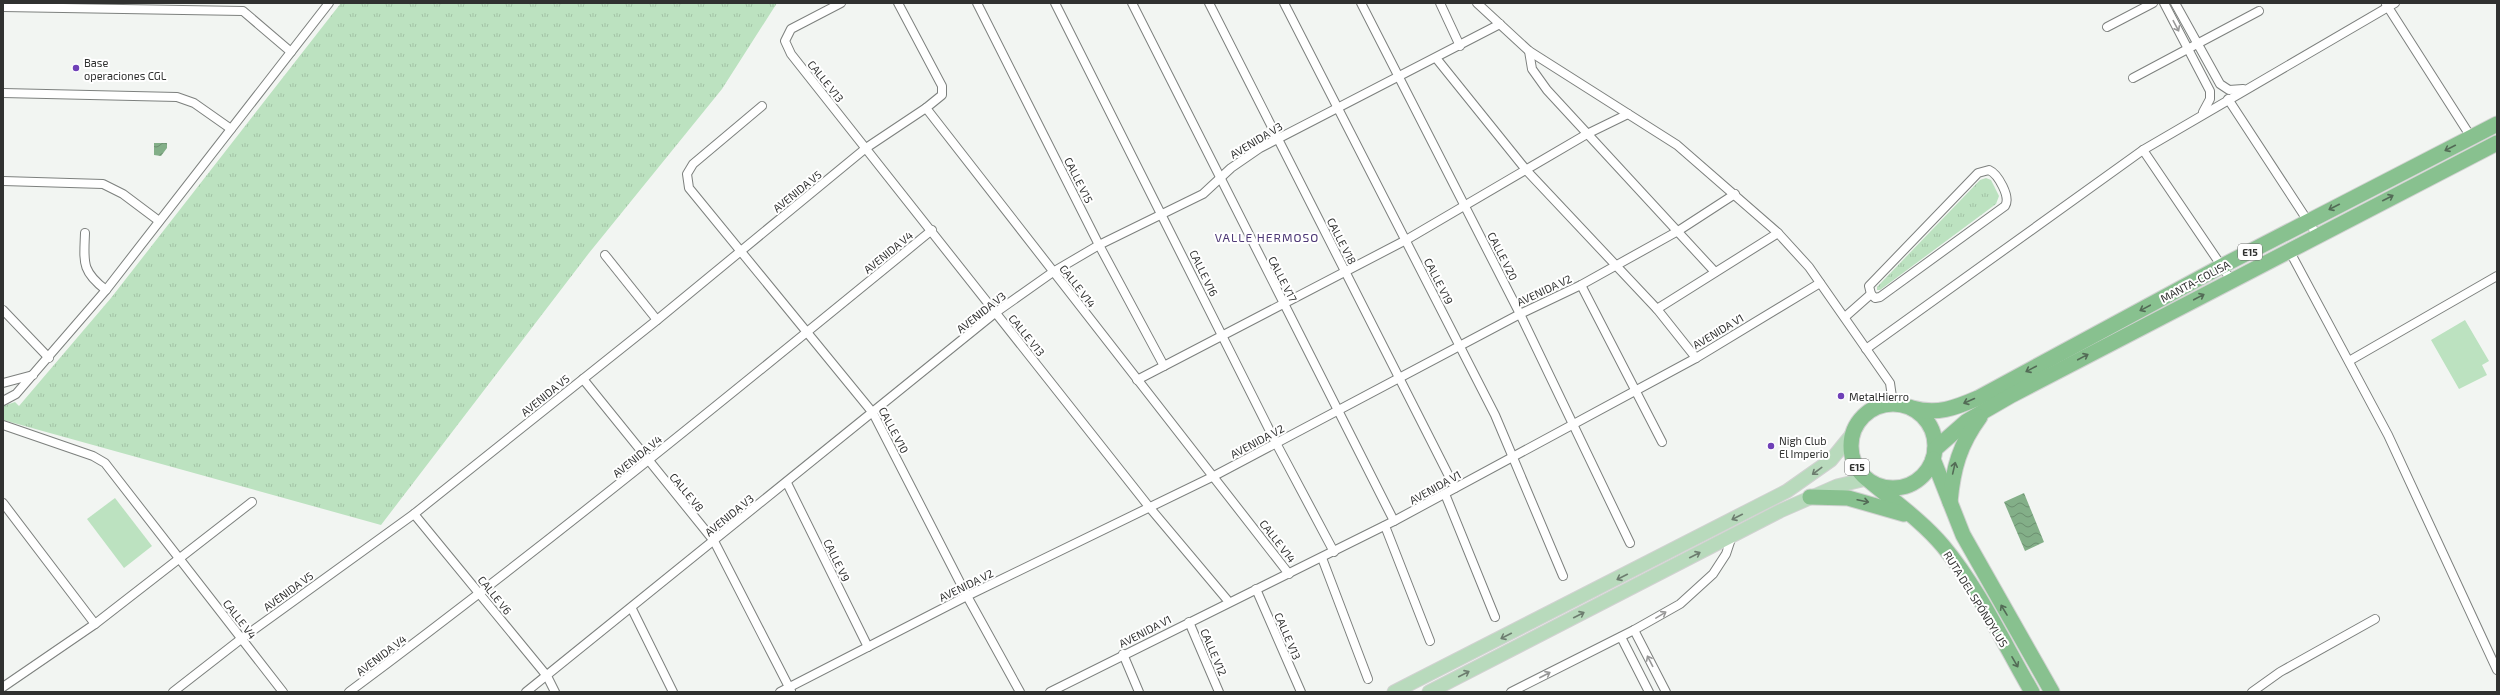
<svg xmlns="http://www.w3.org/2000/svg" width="2500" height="695" viewBox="0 0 2500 695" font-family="'Exo 2',sans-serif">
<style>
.grass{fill:url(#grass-tufts)}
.pitch{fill:#bce2c0}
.water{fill:url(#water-waves)}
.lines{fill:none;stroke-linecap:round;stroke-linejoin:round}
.street-casing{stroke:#7d807e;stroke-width:10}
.primary-casing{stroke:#d1d2d1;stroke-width:15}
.highway-casing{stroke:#d1d2d1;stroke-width:17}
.street{stroke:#fff;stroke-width:8}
.primary{stroke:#b8dabc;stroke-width:13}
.highway{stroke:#88c18f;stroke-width:15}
.oneway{stroke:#989898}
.oneway2{stroke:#536b56}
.oneway3{stroke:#6d7d6f}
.poi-dot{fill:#6f40b7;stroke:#fff;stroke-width:1.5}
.labels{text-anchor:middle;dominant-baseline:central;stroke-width:4;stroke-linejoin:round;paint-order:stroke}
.shield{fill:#fff;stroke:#6e6f6e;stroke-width:1}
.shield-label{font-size:10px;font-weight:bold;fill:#303130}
.poi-label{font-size:11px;fill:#303130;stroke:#fff;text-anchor:start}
.street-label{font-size:11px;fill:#303130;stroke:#fff}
.neighbourhood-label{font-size:12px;letter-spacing:1px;fill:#4d3875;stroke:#fff}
</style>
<defs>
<pattern id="grass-tufts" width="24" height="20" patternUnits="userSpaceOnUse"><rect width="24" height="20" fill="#bce2c0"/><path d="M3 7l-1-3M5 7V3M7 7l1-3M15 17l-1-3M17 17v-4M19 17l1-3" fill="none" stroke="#a2c2a5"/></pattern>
<pattern id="water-waves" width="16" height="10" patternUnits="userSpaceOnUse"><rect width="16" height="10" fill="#83af88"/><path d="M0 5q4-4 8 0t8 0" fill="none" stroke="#6c8f70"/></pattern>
</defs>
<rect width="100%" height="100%" fill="#f2f5f2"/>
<!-- grass -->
<g class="grass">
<path d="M341,3H777L722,89L589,253L381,525L3,420V406L15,402L19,406L111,298Z"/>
<path d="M1986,178L1991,180L1999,196L1996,204L1880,290H1877V287L1980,180Z"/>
</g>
<!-- pitch -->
<g class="pitch">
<path d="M2465,320L2489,361L2482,365L2487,375L2459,389L2431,340Z"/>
<path d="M115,498L152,546L124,568L87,519Z"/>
</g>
<!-- water -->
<g class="water">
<path d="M154,143H167V148L161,156L154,155Z"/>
<path d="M2024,493L2044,542L2025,551L2004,502Z"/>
</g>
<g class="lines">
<!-- street casing -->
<g class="street-casing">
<g id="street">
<path d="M841,3L791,29L785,41L791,54L1150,508L1229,602"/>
<path d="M898,3L942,86V95L926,108L1289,574"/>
<path d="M977,3L1099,245L1164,366"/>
<path d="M1055,3L1276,443L1334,552"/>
<path d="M1132,3L1394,521"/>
<path d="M1209,3L1455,488"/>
<path d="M1284,3L1495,415L1563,576"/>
<path d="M1361,3L1520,314L1630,543"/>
<path d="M1440,3L1460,46"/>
<path d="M1477,3L1529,51L1677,145L1778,233L1809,267L1890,383L1893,404"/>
<path d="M2164,3L2210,91V99L2203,112"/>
<path d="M2175,3L2220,84L2229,90L2243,89"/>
<path d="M2386,4L2471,137"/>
<path d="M3,7L243,11L291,52"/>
<path d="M2107,27L2153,3"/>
<path d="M1529,51L1532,69L1547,90L1715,272"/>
<path d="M1436,58L1527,171L1657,309L1696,358"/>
<path d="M2133,78L2259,11"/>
<path d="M3,93L177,97L194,103L231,129"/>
<path d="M2228,99L2317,235"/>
<path d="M762,106L693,164L687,174L689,188L873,413L967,596L1020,692"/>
<path d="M2143,150L2231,280"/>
<path d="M1989,170C1998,174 2011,197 2005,206L1880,297L1875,298L1871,294L1869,286L1978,173Z"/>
<path d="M3,181L103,184L123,194L159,221"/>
<path d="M85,233C84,262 81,271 106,290"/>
<path d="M2289,250L2388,435L2497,670"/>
<path d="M605,255L657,320"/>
<path d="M1581,285L1662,442"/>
<path d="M1657,309L1778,233"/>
<path d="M3,310L49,358"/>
<path d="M1845,317L1871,294"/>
<path d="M1866,349L2143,150L2395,3"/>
<path d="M2349,361L2497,276"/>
<path d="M583,379L714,541L791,691"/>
<path d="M1137,380L1406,240L1587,134L1628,114"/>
<path d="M3,383L33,375"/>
<path d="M3,401L16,394L106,290L329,3"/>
<path d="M3,425L93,456L105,463L283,692"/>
<path d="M787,483L868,647"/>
<path d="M1445,494L1495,617"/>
<path d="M3,503L95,624"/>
<path d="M414,514L547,676L555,692"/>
<path d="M1385,526L1430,641"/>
<path d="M1322,558L1368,679"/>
<path d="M1256,589L1301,692"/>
<path d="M632,609L673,692"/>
<path d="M1189,622L1219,692"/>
<path d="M1634,630L1666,692"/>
<path d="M1621,637L1649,692"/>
<path d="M1123,654L1139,692"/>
<path d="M3,687L95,624L252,502"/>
<path d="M173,692L241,639L414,514L657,320L866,148L926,108"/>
<path d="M349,692C548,544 740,387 932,230"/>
<path d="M526,692L995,313L1053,272L1099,245L1203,194L1231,168L1260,148L1500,24"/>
<path d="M780,692L967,596L1214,476L1520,314L1581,285L1678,231L1735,194"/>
<path d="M1050,692L1394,521L1696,358L1820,283"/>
<path d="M1511,692L1634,630L1680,604L1713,574L1726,554L1732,536"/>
<path d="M2252,692L2280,672L2375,619"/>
</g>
</g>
<!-- primary casing -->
<g class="primary-casing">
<g id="primary">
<path d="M1394,692L1787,491L1831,460L1853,433"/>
<path d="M1429,692L1780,511L1837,486L1866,479"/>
</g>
</g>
<!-- highway casing -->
<g class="highway-casing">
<g id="highway">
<circle cx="1893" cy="446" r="42"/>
<path d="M1912,408C1937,415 1955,408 1978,398L2222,266L2497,124"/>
<path d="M1935,449L1967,421L2012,395L2497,143"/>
<path d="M1933,459L1963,535L2052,692"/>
<path d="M1872,483C1896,503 1923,522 1943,546C1979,589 2004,644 2032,692"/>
<path d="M1810,497L1848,498L1904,514"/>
<path d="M1950,502C1953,468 1960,444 1980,417"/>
</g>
</g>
<!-- street -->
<use href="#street" class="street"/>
<!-- primary -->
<use href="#primary" class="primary"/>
<!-- highway -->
<use href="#highway" class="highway"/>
</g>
<!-- one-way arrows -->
<defs><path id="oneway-shaft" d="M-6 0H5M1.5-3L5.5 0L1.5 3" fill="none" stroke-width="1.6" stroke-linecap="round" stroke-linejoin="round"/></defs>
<g class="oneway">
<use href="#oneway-shaft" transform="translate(2176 26) rotate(62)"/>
<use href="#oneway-shaft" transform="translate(1661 615) rotate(-31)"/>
<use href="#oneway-shaft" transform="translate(1650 661) rotate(-117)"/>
<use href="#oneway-shaft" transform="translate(1545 675) rotate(-27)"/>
</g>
<g class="oneway2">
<use href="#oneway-shaft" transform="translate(2450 148) rotate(153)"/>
<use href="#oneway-shaft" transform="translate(2388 198) rotate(-27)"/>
<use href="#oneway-shaft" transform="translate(2334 207) rotate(153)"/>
<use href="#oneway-shaft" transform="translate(2199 297) rotate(-28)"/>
<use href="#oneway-shaft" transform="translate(2145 308) rotate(152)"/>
<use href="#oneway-shaft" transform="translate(2083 357) rotate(-28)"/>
<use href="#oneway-shaft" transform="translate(2031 369) rotate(152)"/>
<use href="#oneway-shaft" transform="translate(1969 401) rotate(156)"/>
<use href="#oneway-shaft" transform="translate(1954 468) rotate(-77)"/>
<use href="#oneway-shaft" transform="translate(1863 501) rotate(12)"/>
<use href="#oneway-shaft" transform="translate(2004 610) rotate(-121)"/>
<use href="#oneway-shaft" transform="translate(2015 662) rotate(60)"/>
</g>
<g class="oneway3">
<use href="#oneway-shaft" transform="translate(1817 471) rotate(143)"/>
<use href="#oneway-shaft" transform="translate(1737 517) rotate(153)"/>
<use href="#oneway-shaft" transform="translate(1695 555) rotate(-27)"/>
<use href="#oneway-shaft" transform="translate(1622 577) rotate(153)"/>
<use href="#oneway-shaft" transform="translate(1579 615) rotate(-27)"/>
<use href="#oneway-shaft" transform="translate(1506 636) rotate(153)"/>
<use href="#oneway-shaft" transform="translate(1464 674) rotate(-27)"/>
</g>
<!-- markers -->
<g class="poi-dot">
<circle cx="76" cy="68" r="4"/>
<circle cx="1841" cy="396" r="4"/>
<circle cx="1771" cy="446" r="4"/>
</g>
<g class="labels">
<!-- shield labels -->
<g class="shield">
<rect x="2238" y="244" width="24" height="16" rx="3"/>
<rect x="1845" y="459" width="24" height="16" rx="3"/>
</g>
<g class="shield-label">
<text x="2250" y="252">E15</text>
<text x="1857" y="467">E15</text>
</g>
<!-- poi labels -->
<g class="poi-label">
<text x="84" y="62">Base<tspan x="84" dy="13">operaciones CGL</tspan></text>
<text x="1849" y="396">MetalHierro</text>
<text x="1779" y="440">Nigh Club<tspan x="1779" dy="13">El Imperio</tspan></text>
</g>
<!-- street labels -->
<g class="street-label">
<text transform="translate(826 81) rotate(51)">CALLE V13</text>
<text transform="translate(1256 140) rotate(-31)">AVENIDA V3</text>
<text transform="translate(1079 180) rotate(63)">CALLE V15</text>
<text transform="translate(797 191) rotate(-39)">AVENIDA V5</text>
<text transform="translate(1342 241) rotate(63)">CALLE V18</text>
<text transform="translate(888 252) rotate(-39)">AVENIDA V4</text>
<text transform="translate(1503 256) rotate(63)">CALLE V20</text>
<text transform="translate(1204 273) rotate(64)">CALLE V16</text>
<text transform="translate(1283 279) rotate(63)">CALLE V17</text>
<text transform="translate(1439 281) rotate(63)">CALLE V19</text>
<text transform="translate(2195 281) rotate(-28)">MANTA-COLISA</text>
<text transform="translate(1078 286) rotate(52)">CALLE V14</text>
<text transform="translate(1544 290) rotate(-25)">AVENIDA V2</text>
<text transform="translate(981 312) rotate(-38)">AVENIDA V3</text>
<text transform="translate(1718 331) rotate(-31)">AVENIDA V1</text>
<text transform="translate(1027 335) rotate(51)">CALLE V13</text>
<text transform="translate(545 395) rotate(-39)">AVENIDA V5</text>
<text transform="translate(894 430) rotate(62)">CALLE V10</text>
<text transform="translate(1257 441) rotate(-28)">AVENIDA V2</text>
<text transform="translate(637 456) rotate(-39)">AVENIDA V4</text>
<text transform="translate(1435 487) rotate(-29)">AVENIDA V1</text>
<text transform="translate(687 492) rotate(50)">CALLE V8</text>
<text transform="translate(729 515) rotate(-39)">AVENIDA V3</text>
<text transform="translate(1278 541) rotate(52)">CALLE V14</text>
<text transform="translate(837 560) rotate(64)">CALLE V9</text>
<text transform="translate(966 585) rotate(-26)">AVENIDA V2</text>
<text transform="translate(288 591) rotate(-36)">AVENIDA V5</text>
<text transform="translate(495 595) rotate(51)">CALLE V6</text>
<text transform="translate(1976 599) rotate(58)">RUTA DEL SPÓNDYLUS</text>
<text transform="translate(240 619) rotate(52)">CALLE V4</text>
<text transform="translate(1145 631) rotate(-27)">AVENIDA V1</text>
<text transform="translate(1288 636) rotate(67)">CALLE V13</text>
<text transform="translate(1214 652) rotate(67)">CALLE V12</text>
<text transform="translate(381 655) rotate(-37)">AVENIDA V4</text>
</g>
<!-- neighbourhood labels -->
<g class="neighbourhood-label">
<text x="1267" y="237">VALLE HERMOSO</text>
</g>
</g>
<!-- border -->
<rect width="2500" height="695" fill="none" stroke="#303130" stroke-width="8"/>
</svg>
